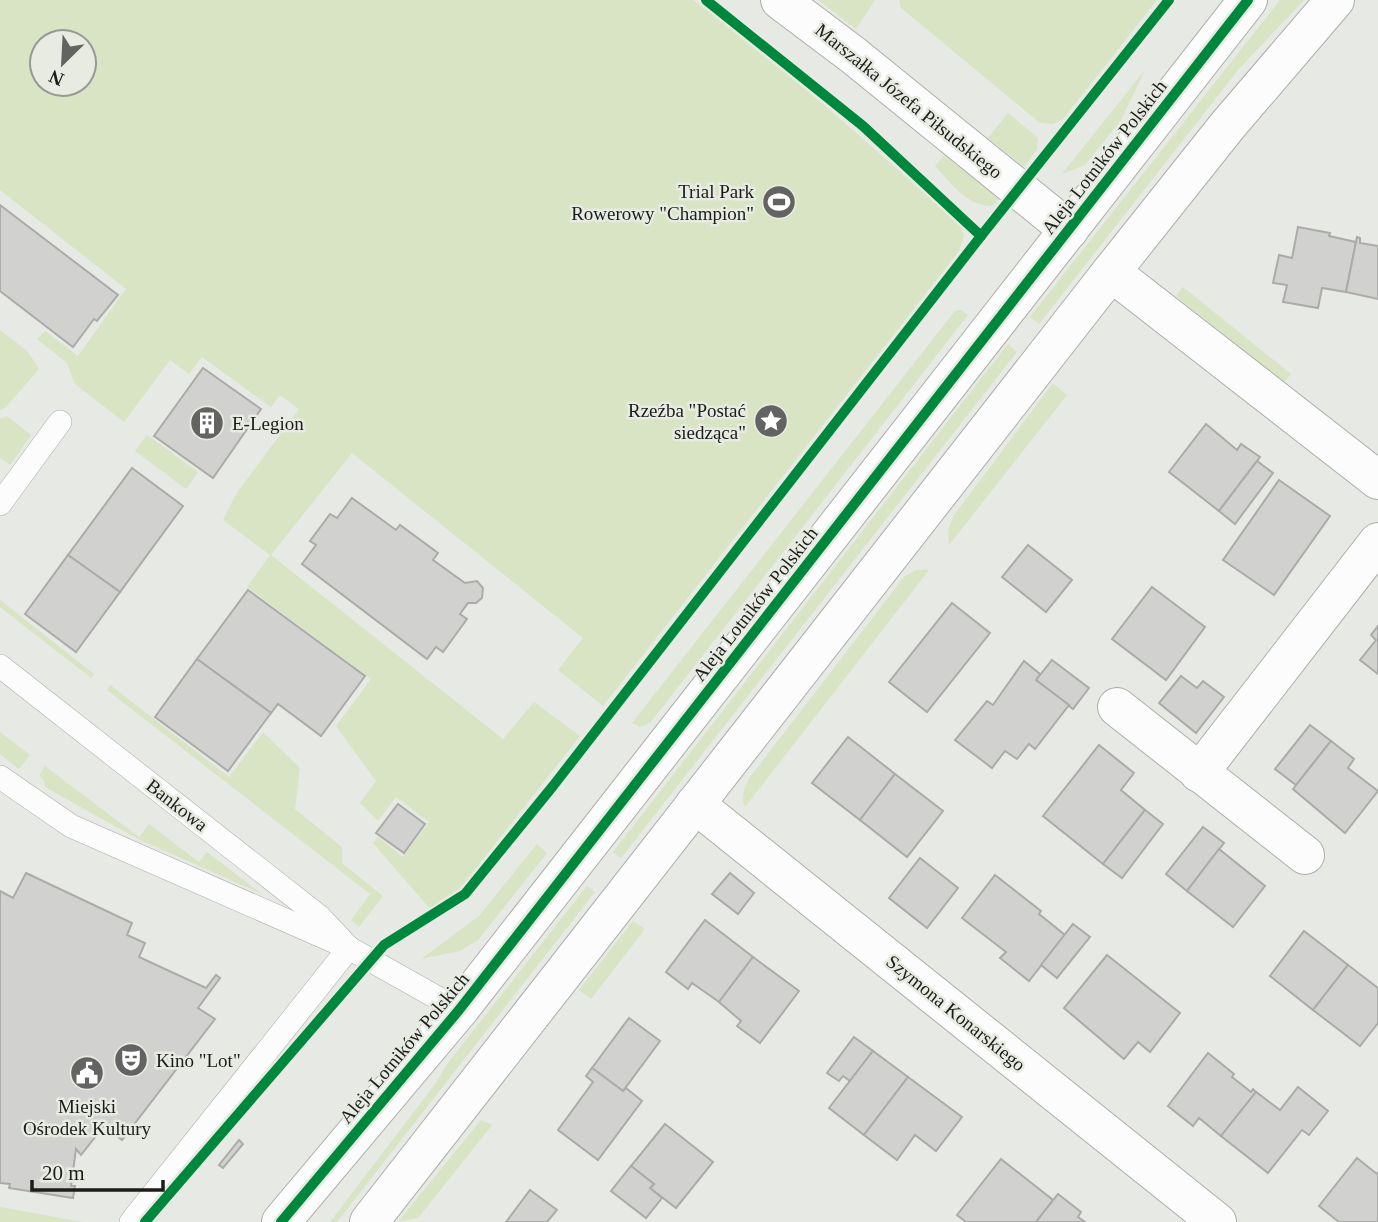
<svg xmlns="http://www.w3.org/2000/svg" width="1378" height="1222" viewBox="0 0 1378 1222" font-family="Georgia,serif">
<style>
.green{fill:#d8e4c4;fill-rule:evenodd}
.building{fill:#d1d2cf;stroke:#abaca9;stroke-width:2}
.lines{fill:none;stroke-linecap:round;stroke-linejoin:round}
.service-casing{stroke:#acaeaa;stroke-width:24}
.minor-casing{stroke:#acaeaa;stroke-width:40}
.tertiary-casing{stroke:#acaeaa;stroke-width:40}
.service{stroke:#fbfcfb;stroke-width:23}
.minor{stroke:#fbfcfb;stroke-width:38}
.tertiary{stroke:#fbfcfb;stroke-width:38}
.cycleway-casing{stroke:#e7ebe2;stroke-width:15}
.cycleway{stroke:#00873e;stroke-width:10}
.labels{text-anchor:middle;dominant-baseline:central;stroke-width:5;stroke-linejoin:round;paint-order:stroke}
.street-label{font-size:19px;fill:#1c1d1a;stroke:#e7ebe2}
.poi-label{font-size:19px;fill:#1c1d1a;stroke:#e7ebe2;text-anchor:end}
</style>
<rect width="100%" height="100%" fill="#e7e9e4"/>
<!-- green -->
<g class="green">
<path d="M0,0H693C787,69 873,148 960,225L964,235L959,251L603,706L558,670L583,638L352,453L271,555L503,739L534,702L580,736L462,886L431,910L373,843L378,837L403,857L429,822L396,797L378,821L360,803L376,781L336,726L371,679L247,587L270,555L223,520L236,494L299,409L280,395L271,407L202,357L189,374L170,360L124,422L75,384L67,363L37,339L45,331L78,356L126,289L0,190ZM42,42H84V84H42Z"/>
<path d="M818,0H875L856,29Z"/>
<path d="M899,0H1157L1063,119L1053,124L1040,123L901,8Z"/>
<path d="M1280,0H1304L1238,70L1039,324L1030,317Z"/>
<path d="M1145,70L1121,120L1085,165L1062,174Z"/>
<path d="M1008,113L1038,138L1037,149L1024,167L988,138Z"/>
<path d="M945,154L999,199L992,206C967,206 951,183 935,166Z"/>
<path d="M1183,287L1291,374L1284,382L1176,296Z"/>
<path d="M961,310L968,315L650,723L640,727L632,723L955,311Z"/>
<path d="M0,330L28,352L39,369L5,408L0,410Z"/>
<path d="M1008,344L1017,352L621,858L613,852Z"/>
<path d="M1053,383L1067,395L949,545L948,530L954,515Z"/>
<path d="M7,416L31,435L10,465L0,458V419Z"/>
<path d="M147,435L198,472L186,489L135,451Z"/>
<path d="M916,570H929L745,807C740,797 745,786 750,777L904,577Z"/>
<path d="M0,600L94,674L91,678L0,607Z"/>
<path d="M110,685L229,777L263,732L300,768L295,809L342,847V863L383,896L359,927L351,920L370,894L107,690Z"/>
<path d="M0,732L30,755L19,769L0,754Z"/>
<path d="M45,766L139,837L149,824L199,862L207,852L262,894L138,839L45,787L44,780L39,776Z"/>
<path d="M537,844L547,853L478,940L460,951L421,959L479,916Z"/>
<path d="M587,886L595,892L337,1222H330L436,1083L447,1064Z"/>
<path d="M633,921L645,929L591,999L579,990Z"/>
<path d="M481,1120L492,1125L418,1218L398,1222Z"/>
<path d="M0,1207L82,1222H0Z"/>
</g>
<!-- building -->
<g class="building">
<path d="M0,205L118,295L97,321L94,319L73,347L0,291Z"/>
<path d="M1298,227L1330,233L1329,236L1356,242L1346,292L1322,288L1318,308L1283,302L1287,285L1273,283L1279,255L1292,258Z"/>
<path d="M1357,237L1360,238V243L1378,246V299L1346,292Z"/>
<path d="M203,368L261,409L213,478L154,436Z"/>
<path d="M1206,424L1237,450L1241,444L1260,457L1219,511L1169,472Z"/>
<path d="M1257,461L1273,473L1235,524L1219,511Z"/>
<path d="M132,468L183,506L120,592L68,555Z"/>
<path d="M1279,480L1330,516L1274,595L1223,560Z"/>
<path d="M352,498L396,530L400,525L438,553L433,560L465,583L477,581L483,588L482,598L476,603H468L460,614L467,619L443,652L436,647L427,659L302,564L316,545L310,541L330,514L337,518Z"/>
<path d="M1028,545L1072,580L1046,612L1002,577Z"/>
<path d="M68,555L120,592L76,652L25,614Z"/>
<path d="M1152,587L1205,627L1166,680L1112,639Z"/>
<path d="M248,590L365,676L321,736L278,704L271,713L197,659Z"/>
<path d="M952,603L990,633L927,712L889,682Z"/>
<path d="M1378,626V674L1360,660L1376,640L1371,635Z"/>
<path d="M197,659L271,713L228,771L155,717Z"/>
<path d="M1052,660L1089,688L1073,709L1036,680Z"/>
<path d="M1024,661L1040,674L1036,680L1069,705L1035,749L1029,744L1017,759L1005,751L992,768L955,740L987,701L993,705Z"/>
<path d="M1181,676L1197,688L1203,681L1224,697L1196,733L1159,703Z"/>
<path d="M1310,725L1331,741L1296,785L1275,769Z"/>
<path d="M848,737L895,774L860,820L812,783Z"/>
<path d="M1331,741L1354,759L1348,768L1378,791L1345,833L1293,789Z"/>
<path d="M1099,745L1134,773L1121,790L1145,810L1103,864L1043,816Z"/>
<path d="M895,774L943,811L907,857L860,820Z"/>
<path d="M398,804L425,824L404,853L376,833Z"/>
<path d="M1145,810L1163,824L1122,878L1103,864Z"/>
<path d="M1203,827L1224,843L1187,891L1166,874Z"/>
<path d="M1219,849L1265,886L1233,927L1187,891Z"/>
<path d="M920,858L958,888L927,928L889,898Z"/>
<path d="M26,873L132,923L127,935L145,943L139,957L206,988L216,975L220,978L198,1008L215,1019L122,1140L104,1126L81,1155L76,1149L71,1186H75L73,1198L9,1188L10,1184L0,1183V891L13,898Z"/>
<path d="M730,873L754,893L738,914L712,894Z"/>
<path d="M995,875L1041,911L1039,914L1065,935L1029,981L1000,958L1006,952L962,918Z"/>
<path d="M705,920L753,957L719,1002L692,983L688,989L666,972Z"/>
<path d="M1073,924L1090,937L1057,978L1041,965Z"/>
<path d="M1304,931L1348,965L1313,1010L1270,976Z"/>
<path d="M1107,955L1180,1013L1150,1052L1138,1042L1124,1059L1064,1008Z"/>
<path d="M753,957L799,991L760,1043L737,1026L741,1021L719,1002Z"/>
<path d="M1348,965L1378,988V1023L1360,1046L1313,1010Z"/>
<path d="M629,1018L660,1041L623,1091L592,1068Z"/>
<path d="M854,1037L873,1051L850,1081L843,1076L839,1081L827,1073Z"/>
<path d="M873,1051L908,1077L864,1135L829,1108Z"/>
<path d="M1208,1053L1234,1074L1232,1077L1251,1092L1253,1089L1256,1092L1221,1136L1199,1118L1193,1126L1168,1106Z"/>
<path d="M592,1068L623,1091L626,1088L642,1101L598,1160L558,1130L593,1082L586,1076Z"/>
<path d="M908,1077L962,1117L936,1151L915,1135L897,1160L864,1135Z"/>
<path d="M1298,1087L1328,1111L1309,1135L1302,1130L1268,1173L1221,1136L1256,1092L1280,1110Z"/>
<path d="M665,1124L713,1162L676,1208L650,1188L654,1184L631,1166Z"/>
<path d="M239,1140L243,1144L223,1168L219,1165Z"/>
<path d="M1357,1158L1377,1174L1378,1172V1222H1339L1319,1206Z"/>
<path d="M1001,1159L1053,1200L1036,1222H966L957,1215Z"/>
<path d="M631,1166L654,1184L650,1188L662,1198L646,1218L611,1191Z"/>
<path d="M530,1190L557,1210L547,1222H506Z"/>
<path d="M1058,1194L1081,1212L1078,1217L1085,1222H1036Z"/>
</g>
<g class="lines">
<!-- service casing -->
<g class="service-casing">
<g id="service">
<path d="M0,504L60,422"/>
<path d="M0,666L320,917L349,948L459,1010"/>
<path d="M0,777L71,826L349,948L131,1222"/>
</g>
</g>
<!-- minor casing -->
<g class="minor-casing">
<g id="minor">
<path d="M780,0L853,55L1069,230"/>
<path d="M1111,272L1378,480"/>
<path d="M1117,707L1305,855"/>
<path d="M1199,773L1378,542"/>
<path d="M695,804L1217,1222"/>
</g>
</g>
<!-- tertiary casing -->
<g class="tertiary-casing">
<g id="tertiary">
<path d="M281,1222L459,1010L1248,0"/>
<path d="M369,1222L1111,272L1228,125L1335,0"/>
</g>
</g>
<!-- service -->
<use href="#service" class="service"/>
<!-- minor -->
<use href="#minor" class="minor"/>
<!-- tertiary -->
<use href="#tertiary" class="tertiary"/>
<!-- cycleway casing -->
<g class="cycleway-casing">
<g id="cycleway">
<path d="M706,0L863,126L981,236"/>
<path d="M145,1222L384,945L465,894L553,786L981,236L1169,0"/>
<path d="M281,1222L459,1010L1248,0"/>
</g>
</g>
<!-- cycleway -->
<use href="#cycleway" class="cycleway"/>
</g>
<!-- icons -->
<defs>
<g id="stadium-disc" transform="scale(1.75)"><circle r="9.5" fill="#636461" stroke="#e7ebe2"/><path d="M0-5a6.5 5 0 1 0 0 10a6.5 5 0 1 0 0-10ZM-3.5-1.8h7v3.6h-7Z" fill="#fff"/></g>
<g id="sight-disc" transform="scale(1.75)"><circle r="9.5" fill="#636461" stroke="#e7ebe2"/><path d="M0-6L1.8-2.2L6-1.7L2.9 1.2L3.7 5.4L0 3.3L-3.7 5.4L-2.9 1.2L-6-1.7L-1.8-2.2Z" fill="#fff"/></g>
<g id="building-disc" transform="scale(1.75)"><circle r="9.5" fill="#636461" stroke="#e7ebe2"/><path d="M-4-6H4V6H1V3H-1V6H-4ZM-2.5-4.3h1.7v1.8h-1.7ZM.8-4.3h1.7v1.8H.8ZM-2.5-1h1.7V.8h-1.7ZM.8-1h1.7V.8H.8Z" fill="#fff"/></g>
<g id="theatre-disc" transform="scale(1.75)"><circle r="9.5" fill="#636461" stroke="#e7ebe2"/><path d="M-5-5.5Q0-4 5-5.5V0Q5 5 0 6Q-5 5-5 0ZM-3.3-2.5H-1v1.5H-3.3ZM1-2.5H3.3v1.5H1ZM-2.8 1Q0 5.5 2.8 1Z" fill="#fff"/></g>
<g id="civic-disc" transform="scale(1.75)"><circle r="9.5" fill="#636461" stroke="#e7ebe2"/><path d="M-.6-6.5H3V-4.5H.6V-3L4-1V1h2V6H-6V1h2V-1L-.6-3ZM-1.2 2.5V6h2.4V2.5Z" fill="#fff"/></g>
</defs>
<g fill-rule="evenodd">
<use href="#stadium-disc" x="779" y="202"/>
<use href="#sight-disc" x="771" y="421"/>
<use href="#building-disc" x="207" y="423"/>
<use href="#theatre-disc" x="131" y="1060"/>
<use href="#civic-disc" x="87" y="1073"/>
</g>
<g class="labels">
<!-- street labels -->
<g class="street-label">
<text transform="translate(909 101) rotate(39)">Marszałka Józefa Piłsudskiego</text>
<text transform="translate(1104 157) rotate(-52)">Aleja Lotników Polskich</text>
<text transform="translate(755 604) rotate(-52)">Aleja Lotników Polskich</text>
<text transform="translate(177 805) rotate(38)">Bankowa</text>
<text transform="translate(956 1013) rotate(39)">Szymona Konarskiego</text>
<text transform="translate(404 1048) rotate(-50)">Aleja Lotników Polskich</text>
</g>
<!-- poi labels -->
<g class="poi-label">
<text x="754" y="191">Trial Park<tspan x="754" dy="22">Rowerowy "Champion"</tspan></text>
<text x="746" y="410">Rzeźba "Postać<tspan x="746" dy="22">siedząca"</tspan></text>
<text x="232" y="423" text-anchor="start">E-Legion</text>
<text x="156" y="1060" text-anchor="start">Kino "Lot"</text>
<text x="87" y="1106" text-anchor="middle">Miejski<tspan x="87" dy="22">Ośrodek Kultury</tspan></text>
</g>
</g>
<!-- north arrow -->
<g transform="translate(63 63) rotate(204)"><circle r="33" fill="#e7ebe2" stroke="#969992" stroke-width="2"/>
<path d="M0-5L12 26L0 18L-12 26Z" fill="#636461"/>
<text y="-10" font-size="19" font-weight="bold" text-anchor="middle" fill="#1c1d1a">N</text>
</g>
<!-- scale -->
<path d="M32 1180v10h131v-10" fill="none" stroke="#1c1d1a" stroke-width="3.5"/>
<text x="42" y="1180" font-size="21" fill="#1c1d1a" stroke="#e7ebe2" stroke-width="5" paint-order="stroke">20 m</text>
</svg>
